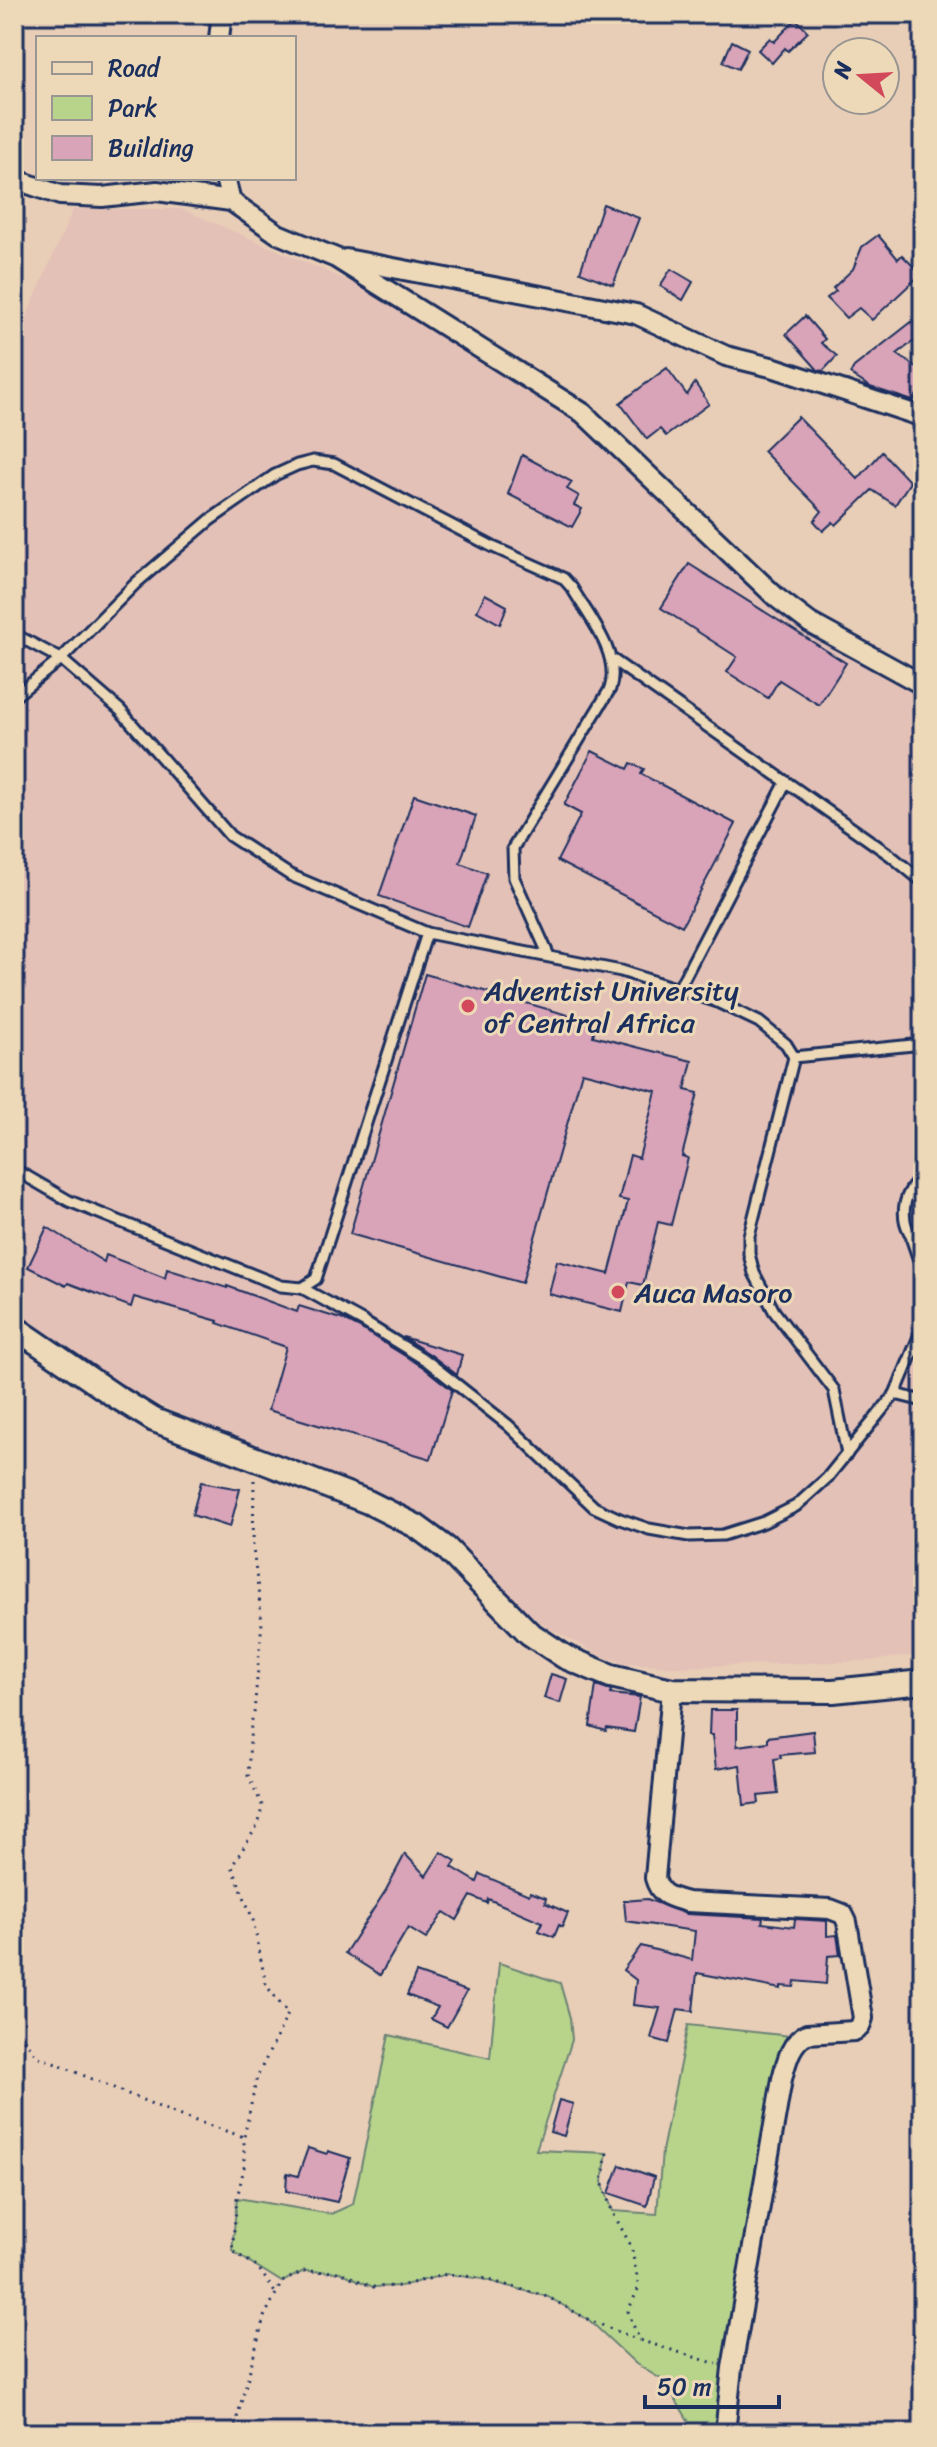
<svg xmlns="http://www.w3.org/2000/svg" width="937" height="2447" viewBox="0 0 937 2447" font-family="Sriracha,sans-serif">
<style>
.built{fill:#e4c1b7}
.green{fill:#b8d48b;stroke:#6a8274;stroke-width:2}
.building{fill:#d9a3b8;stroke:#1b2f5e;stroke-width:2}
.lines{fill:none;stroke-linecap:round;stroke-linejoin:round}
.service-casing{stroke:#1b2f5e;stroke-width:15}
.minor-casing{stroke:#1b2f5e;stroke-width:24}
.tertiary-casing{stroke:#1b2f5e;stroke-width:28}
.path{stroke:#1b2f5e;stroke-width:3;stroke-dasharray:2 6;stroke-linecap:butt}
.service{stroke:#edd9b7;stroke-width:9}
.minor{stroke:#edd9b7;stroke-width:18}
.tertiary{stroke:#edd9b7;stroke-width:22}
.poi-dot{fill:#d1495b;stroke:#edd9b7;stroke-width:3}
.labels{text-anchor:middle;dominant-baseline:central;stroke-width:6;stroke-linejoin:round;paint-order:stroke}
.poi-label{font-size:28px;fill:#1b2f5e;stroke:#edd9b7;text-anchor:start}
</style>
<rect width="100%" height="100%" fill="#e9ceb7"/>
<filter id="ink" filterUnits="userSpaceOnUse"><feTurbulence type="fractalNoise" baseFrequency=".0125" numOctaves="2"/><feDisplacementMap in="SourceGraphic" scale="16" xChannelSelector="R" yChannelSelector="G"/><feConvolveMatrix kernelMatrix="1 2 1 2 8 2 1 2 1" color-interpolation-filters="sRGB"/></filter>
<g filter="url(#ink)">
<!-- built -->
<path class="built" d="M73,209H182L356,284L588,426L801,625L923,696V1654L870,1661L681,1667L624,1663L603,1657L547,1627L509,1600L438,1528L378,1494L210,1428L140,1396L14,1315V346Z"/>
<!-- green -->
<path class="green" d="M499,1963L560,1983L570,2018L572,2040L536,2150L607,2153L602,2182L613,2211L657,2214L662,2151L688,2025L800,2037L720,2433H696L664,2381L636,2364L589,2320L548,2297L482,2279L447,2274L401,2286L373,2287L340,2272L304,2271L282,2282L232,2251L237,2198L331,2214L353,2204L389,2035L490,2058Z"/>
<!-- building -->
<g class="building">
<path d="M796,19L808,32L788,51L785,48L772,63L758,50L770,38L774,42Z"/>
<path d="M732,41L748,49L738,69L723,62Z"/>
<path d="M603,204L639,218L613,285L580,272Z"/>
<path d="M878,235L898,259L902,255L921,274L872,320L859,308L846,318L827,298L836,291L833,288L853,269L862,247Z"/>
<path d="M671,269L693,282L683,300L660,286Z"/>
<path d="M923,313V334L897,354L923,372V385L913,401L870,387L850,374L854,367Z"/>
<path d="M805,316L825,339L821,343L837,356L823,371L818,370L786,334Z"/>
<path d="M667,368L687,395L695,383L709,404L666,436L660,429L647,439L620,403Z"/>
<path d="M798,417L858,479L882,452L910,482L895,505L872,490L836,525L833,522L823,531L814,521L822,511L763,451Z"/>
<path d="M522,455L572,482L567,489L579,496L574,505L582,509L572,527L508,494Z"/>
<path d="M689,564L846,663L819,705L779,680L768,698L727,672L737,657L661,608Z"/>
<path d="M485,594L507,606L500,624L477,611Z"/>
<path d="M592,751L628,769L631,763L644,769L641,774L736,824L682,926L557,861L581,814L564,805Z"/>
<path d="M414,795L476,816L460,863L487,873L468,927L379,896Z"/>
<path d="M425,974L596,1023L593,1036L692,1061L685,1090L698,1093L682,1156L688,1158L671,1225L658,1222L643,1285L629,1282L622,1312L549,1294L557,1261L609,1274L628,1201L619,1199L630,1155L639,1158L656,1091L582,1072L522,1283L350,1234Z"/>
<path d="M47,1227L104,1262L106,1255L165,1278L167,1269L227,1288V1286L297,1312L299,1306L344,1320L358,1327L423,1367L452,1390L431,1459L268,1410L286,1347L217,1323L218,1321L134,1297L131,1307L68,1283L66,1286L28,1267Z"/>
<path d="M403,1337L462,1355L457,1375L431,1355Z"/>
<path d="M201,1482L240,1489L230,1527L192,1515Z"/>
<path d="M551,1674L567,1679L560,1703L544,1698Z"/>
<path d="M596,1685L611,1690L610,1694L640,1697L634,1732L607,1728L606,1731L590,1726Z"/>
<path d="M710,1710H737V1746L768,1742V1737L813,1731L815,1752L780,1755L781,1758L774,1759L778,1794L758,1796L759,1803L744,1805L740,1765L716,1769L712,1735H709Z"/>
<path d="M441,1852L456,1861L452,1867L477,1882L480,1874L529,1895L530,1892L546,1898L545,1903L568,1913L562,1927L559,1925L554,1937L539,1931L542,1922L488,1899L487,1903L471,1896L457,1920L444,1912L426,1939L408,1928L380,1975L345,1953L386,1890L405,1854L426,1876Z"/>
<path d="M647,1899L686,1914L763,1918L762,1923L794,1927L795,1919L827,1921V1936L837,1935L840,1955L828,1956L826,1984L795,1981L794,1987L781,1986V1989L697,1973L693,2011L678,2009L669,2043L651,2038L660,2008L633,2005L636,1980L623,1970L641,1946L692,1960L695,1931L626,1921L624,1901Z"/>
<path d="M416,1973L467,1991L447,2027L431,2019L438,2007L407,1995Z"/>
<path d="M559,2100L573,2104L564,2136L550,2132Z"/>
<path d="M308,2148L327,2154L328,2151L350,2158L337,2202L286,2191L287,2173L298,2176Z"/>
<path d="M620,2165L654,2177L647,2206L609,2193Z"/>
</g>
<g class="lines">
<!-- service casing -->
<g class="service-casing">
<g id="service">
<path d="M14,634L61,659L120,710L230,836L290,875L427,933L621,971L715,1001L759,1022L786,1044L794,1057L749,1236V1254L754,1273L774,1311L834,1390L847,1454"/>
<path d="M613,660L890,855L923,882"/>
<path d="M14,697L61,659L136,583L210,520L275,475L297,465L313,461L334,464L493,547L563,578L572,588C589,617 621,654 610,689L513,848L514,878L549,956"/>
<path d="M679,988L786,782"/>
<path d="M794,1057L923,1044"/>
<path d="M14,1169L69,1201L281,1286L302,1288L316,1279L427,933"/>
<path d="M923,1177C898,1195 898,1229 923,1248"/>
<path d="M912,1240L923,1272"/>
<path d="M302,1288L362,1321L427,1361L508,1425L594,1507L620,1519L649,1529L689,1536L723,1535L764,1522L796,1506L827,1478L895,1394L923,1327"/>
<path d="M895,1394L923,1401"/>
</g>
</g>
<!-- minor casing -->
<g class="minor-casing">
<g id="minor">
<path d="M219,38L222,14"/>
<path d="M225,178L231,201"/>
<path d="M14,179L60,195L102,197L157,191L231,201L278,234L336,258L583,413L777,598L810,623L923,685"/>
<path d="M346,259L636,314L726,356L775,368L923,417"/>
<path d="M672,1690L655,1878C660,1896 670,1897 687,1902L830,1909L843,1914L847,1922L863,2018L860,2027L854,2031L807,2034C791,2041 786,2063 782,2079L732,2368L725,2433"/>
</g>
</g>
<!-- tertiary casing -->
<g class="tertiary-casing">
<path id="tertiary" d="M14,1327L115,1396L154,1420L368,1502L416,1526L446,1548L529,1633L565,1657L611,1676L672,1690L833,1691L923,1682"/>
</g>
<!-- path -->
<g class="path">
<path d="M254,1480L253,1548L262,1622L254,1713L251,1723L248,1775L262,1805L259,1823L232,1866L253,1920L266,1985L288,2014L257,2077L244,2137V2168L237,2198L232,2251L257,2266L276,2294"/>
<path d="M14,2026L37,2056L181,2116L244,2137"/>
<path d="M607,2153L602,2182L612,2211L631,2246L639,2287L628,2311L639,2340L717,2364"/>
<path d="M233,2433L264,2317L282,2282L304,2271L340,2272L373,2287L401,2286L447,2274L482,2278L548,2297L589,2320L639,2340"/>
</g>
<!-- service -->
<use href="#service" class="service"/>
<!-- minor -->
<use href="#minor" class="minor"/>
<!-- tertiary -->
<use href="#tertiary" class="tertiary"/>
</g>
</g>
<!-- markers -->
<g class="poi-dot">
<circle cx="468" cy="1006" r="8"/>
<circle cx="618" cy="1292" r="8"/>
</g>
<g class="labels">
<!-- poi labels -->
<g class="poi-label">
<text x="484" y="990">Adventist University<tspan x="484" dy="32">of Central Africa</tspan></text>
<text x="634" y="1292">Auca Masoro</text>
</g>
</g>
<!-- margin -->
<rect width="937" height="2447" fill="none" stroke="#edd9b7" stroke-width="48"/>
<rect x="24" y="24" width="889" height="2399" fill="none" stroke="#1b2f5e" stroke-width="3" filter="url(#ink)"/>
<!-- legend -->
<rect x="36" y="36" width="260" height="144" fill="#edd9b7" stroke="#999593" stroke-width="2"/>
<rect x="52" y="62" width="40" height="12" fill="#edd9b7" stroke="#999593" stroke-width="2"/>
<text x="108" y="76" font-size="24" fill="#1b2f5e">Road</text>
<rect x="52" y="96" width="40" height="24" fill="#b8d48b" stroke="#999593" stroke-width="2"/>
<text x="108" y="116" font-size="24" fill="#1b2f5e">Park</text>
<rect x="52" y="136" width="40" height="24" fill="#d9a3b8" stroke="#999593" stroke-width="2"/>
<text x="108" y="156" font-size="24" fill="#1b2f5e">Building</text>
<!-- north arrow -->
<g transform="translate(861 76) rotate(288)"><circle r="38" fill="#edd9b7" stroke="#999593" stroke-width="2"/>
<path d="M0-6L14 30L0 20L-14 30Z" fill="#d1495b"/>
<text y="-12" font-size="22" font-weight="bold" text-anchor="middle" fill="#1b2f5e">N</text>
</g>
<!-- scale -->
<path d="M645 2395v12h134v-12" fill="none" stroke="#1b2f5e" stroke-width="4"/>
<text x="657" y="2395" font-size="24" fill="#1b2f5e" stroke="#edd9b7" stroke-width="6" paint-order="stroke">50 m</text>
</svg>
